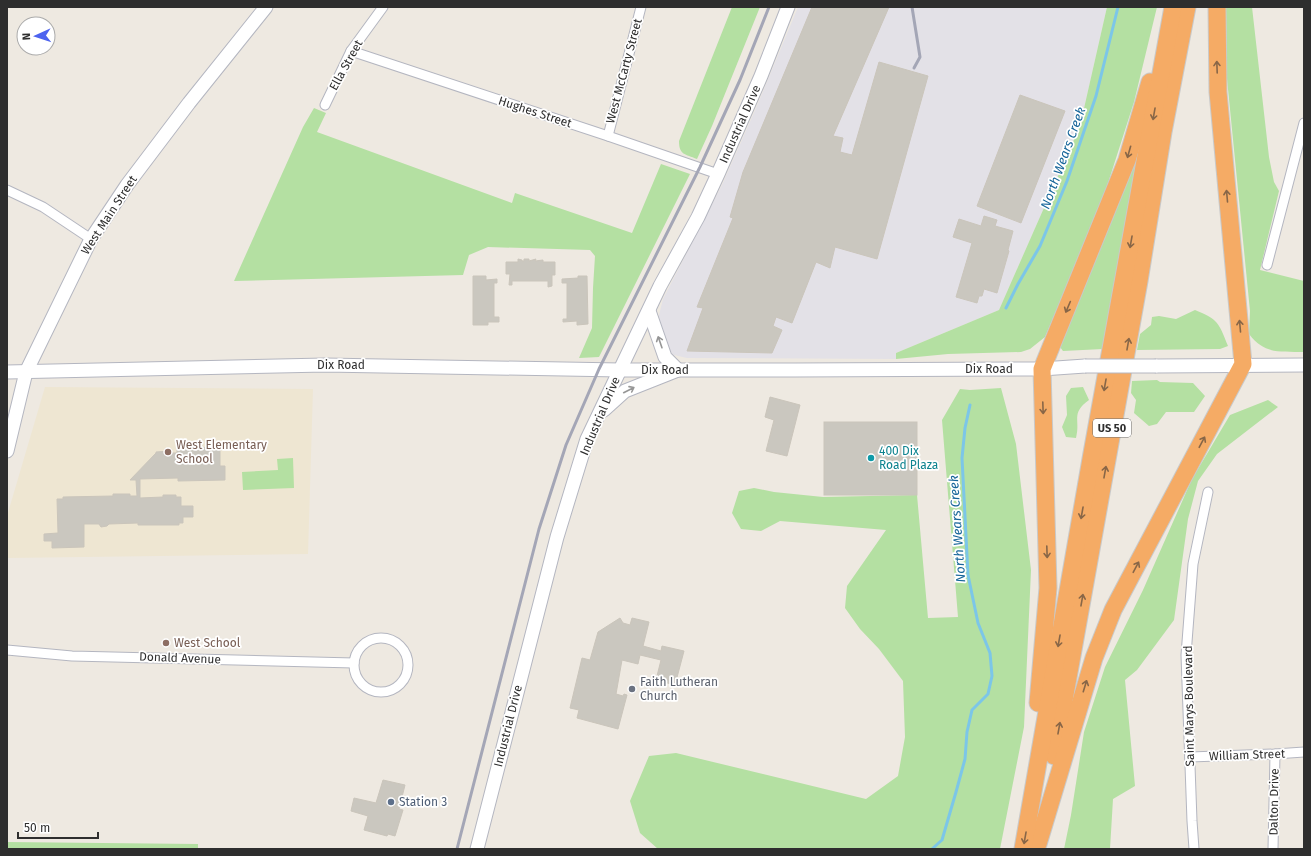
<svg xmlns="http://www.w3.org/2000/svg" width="1311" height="856" viewBox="0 0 1311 856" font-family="'Fira Sans',sans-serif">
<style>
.industrial{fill:#e3e1e7}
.education{fill:#eee6d2}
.green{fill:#b4e0a2}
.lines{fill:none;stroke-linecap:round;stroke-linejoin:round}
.stream{stroke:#7cc6e8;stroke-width:3}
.building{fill:#cac7bf;stroke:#cac5bb}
.street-casing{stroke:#b4b6c0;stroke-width:11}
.secondary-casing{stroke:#b4b6c0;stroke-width:15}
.highway-casing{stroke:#c9c9c9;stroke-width:19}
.street{stroke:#fff;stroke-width:9}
.secondary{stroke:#fff;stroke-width:13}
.highway{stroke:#f5ab65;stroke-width:17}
.rail{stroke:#a4a6b6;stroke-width:3}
.secondary-bridge-casing{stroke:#b4b6c0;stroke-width:15;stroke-linecap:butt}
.secondary-bridge{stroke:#fff;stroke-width:13}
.oneway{stroke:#886647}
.oneway2{stroke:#969696}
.education-dot{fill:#8d6e63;stroke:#fff;stroke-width:1.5}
.culture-dot{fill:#0f9aa8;stroke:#fff;stroke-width:1.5}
.worship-dot{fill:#6b7280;stroke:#fff;stroke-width:1.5}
.service-dot{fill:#5c6f8a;stroke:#fff;stroke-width:1.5}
.labels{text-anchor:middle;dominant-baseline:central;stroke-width:3.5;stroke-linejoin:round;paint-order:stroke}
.shield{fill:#fff;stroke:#6d6d6d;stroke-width:1}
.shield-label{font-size:11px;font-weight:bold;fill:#2e2e2e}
.street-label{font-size:12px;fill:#2e2e2e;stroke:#fff}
.education-label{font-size:12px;fill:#785e54;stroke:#fff;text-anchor:start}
.culture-label{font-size:12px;fill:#0d838f;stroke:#fff;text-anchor:start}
.worship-label{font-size:12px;fill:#5b616d;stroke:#fff;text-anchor:start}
.service-label{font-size:12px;fill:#4e5e75;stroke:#fff;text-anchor:start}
.water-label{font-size:13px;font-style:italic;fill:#166599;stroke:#fff}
</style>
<rect width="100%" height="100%" fill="#eee9e1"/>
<!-- industrial -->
<path class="industrial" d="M798,7H1107L1080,126L999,310L896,353V359L687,358L674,355L667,349L659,326V315L663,299L722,185L757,106Z"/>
<!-- education -->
<path class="education" d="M45,387L313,389L308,554L7,558V516Z"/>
<!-- green -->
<g class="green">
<path d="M732,7H760L712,126L697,159C685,154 679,155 679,141Z"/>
<path d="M1107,7H1157L1134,102L1101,205L1045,337L1030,349L1021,352L948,354L896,359V353L999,310L1080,126Z"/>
<path d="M1226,7H1252L1269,157L1274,182L1279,191L1260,270L1304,281V352C1280,351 1265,355 1249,334L1250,311L1227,79Z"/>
<path d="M314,108L326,113L317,132L512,203L515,193L632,233L661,164L690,174L599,357L579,358L592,328L593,288L595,256L590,250L488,247L469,255L463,275L234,281L303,127Z"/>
<path d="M1142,143L1103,349L1063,351L1060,347V338Z"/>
<path d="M1195,310C1218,319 1219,323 1228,346L1220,349L1137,350L1140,334L1151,325L1152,317L1159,316L1176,319Z"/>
<path d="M1157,380L1160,382L1193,383L1205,396L1194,412H1166L1157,424L1149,426L1134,413L1136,400L1131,393L1132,381Z"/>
<path d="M1083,387L1089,400C1070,414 1081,419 1076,438L1066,437L1062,427L1067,415L1066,396L1071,388Z"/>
<path d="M1001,388L1016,444L1031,570L1024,727L1000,849H658L640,833L630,801L649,756L676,753L866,799L898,776L905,737L903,681L879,649L860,629L845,608L847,586L886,530L780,521L761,531L741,529L732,513L739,491L754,488L774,492L823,497L917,495L928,618L958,617L942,420L960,389L970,390Z"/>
<path d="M1268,400L1278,407L1217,454L1198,481L1188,519L1174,620L1137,670L1125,680L1135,786L1113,799L1110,849H1064L1071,815L1084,732L1105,667L1143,590L1192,479L1230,415Z"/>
<path d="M293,458L294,488L243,490L242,472L278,470L277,459Z"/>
<path d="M7,842L198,844V849H7Z"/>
</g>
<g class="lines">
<!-- stream -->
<g class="stream">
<path d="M1006,308L1018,284L1040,246L1067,181L1096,96L1118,7"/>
<path d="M932,849L942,840L956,792L965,759L967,732L972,710L988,694L992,676L990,653L978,623L968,575L962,458L965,428L970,405"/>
</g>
</g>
<!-- building -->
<g class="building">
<path d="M812,7H889L833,136L843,138L840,152L852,155L879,62L928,76L877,259L835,247L830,268L816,262L792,323L776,317L773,326L782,330L772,353L687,351L703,308L697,307L733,218L730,217L743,172Z"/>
<path d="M1020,95L1065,111L1021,223L977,206Z"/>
<path d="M984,216L997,220L995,226L1013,231L1008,250L1009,251L997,293L984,289L982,296H979L977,303L956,297L972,243L953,237L959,219L981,226Z"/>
<path d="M518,259L522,260V261H524V259H529V261L536,259L535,261L543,260V262H555V275H552V286L548,287V281H512V285H509L510,274H506V262H518Z"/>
<path d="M473,276H486V280L497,279V283H494V317H499V322H488V325H473Z"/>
<path d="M578,276H587L588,324L577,325V321L563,322V319H567V283H562V279L578,278Z"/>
<path d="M770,397L800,405L787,456L766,451L774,420L765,417Z"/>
<rect x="824" y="422" width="93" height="73"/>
<path d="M220,447V466H225V480L178,481V478L140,479V498L163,497V495H176V497H181V506H193V517H183V523H179V525H138V523L109,524L107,526L101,527L99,524H84V547L52,548V541H44V534L58,533L57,499H63V497L113,496V494H130V496H137L136,480H130L156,453V452L171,451V453H177V448Z"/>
<path d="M620,618L623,623L630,625L632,618L649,622L643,646L661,651L662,646L684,651L675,685L656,680L661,660L640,655L638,664L622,660L616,694L623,696L624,694L627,695L618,729L577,718L579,710L570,708L582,658L590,660L598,632Z"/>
<path d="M383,780L405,785L399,809L403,810L395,836L388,834L387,836L364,830L368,816L351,811L354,798L376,803Z"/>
</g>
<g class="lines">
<!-- street casing -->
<g class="street-casing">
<g id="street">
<path d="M351,51L608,136L718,174"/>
<path d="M325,105L351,51L383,7"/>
<path d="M608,136L641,7"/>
<path d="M7,190L43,207L91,239"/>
<path d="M1267,265L1304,123"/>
<circle cx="381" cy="665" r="27"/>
<path d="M7,650L72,656L354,663"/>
<path d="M1190,757L1275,754L1304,752"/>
<path d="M1194,849L1192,821L1186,655L1193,564L1208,492"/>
<path d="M1273,849L1275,754"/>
</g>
</g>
<!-- secondary casing -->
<g class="secondary-casing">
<g id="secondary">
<path d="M1156,366L1304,365"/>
<path d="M7,372L325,365L620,370H795L1042,369L1085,366"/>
<path d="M604,410L625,391L678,370L665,357L649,311"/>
<path d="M7,451L26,372L91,239L127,185L189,103L266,7"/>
<path d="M477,849L557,537L587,439L660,286L698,217L718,174L761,76L788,7"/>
</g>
</g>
<!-- highway casing -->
<g class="highway-casing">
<g id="highway">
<path d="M1038,703L1048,588L1042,369L1127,160L1150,82"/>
<path d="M1054,756L1139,281L1163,132L1187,7"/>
<path d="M1038,844L1094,658L1113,610L1243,364L1218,92L1217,7"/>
<path d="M1023,849L1091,459L1173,7"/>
</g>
</g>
<!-- street -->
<use href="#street" class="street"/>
<!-- secondary -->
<use href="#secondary" class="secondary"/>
<!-- highway -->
<use href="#highway" class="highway"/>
<!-- rail -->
<g class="rail">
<path d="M912,7L920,57L914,68"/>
<path d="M457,849L539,529L566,445L599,369L700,167L740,80L769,7"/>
</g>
<!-- secondary-bridge casing -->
<g class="secondary-bridge-casing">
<path id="secondary-bridge" d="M1085,366H1156"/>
</g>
<!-- secondary-bridge -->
<use href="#secondary-bridge" class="secondary-bridge"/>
</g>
<!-- one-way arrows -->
<defs><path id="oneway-shaft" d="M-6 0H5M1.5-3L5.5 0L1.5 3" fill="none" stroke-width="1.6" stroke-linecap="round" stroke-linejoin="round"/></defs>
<g class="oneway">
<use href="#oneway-shaft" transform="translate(1217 67) rotate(-92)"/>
<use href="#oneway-shaft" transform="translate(1154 114) rotate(100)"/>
<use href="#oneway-shaft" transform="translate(1129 152) rotate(106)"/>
<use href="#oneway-shaft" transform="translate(1227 196) rotate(-95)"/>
<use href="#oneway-shaft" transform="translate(1131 242) rotate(100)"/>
<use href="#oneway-shaft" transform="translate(1068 307) rotate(113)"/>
<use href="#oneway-shaft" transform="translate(1240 326) rotate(-95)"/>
<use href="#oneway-shaft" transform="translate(1128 344) rotate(-80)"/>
<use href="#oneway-shaft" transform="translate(1105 385) rotate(100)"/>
<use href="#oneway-shaft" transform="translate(1043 408) rotate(88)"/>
<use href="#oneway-shaft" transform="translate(1202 442) rotate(-62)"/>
<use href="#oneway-shaft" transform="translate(1105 472) rotate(-80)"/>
<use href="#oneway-shaft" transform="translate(1082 513) rotate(100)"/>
<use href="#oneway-shaft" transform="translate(1047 552) rotate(88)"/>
<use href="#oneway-shaft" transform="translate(1136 567) rotate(-62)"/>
<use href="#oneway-shaft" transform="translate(1082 600) rotate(-80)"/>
<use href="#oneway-shaft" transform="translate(1059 641) rotate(100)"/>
<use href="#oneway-shaft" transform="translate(1085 686) rotate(-73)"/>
<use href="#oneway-shaft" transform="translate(1059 728) rotate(-80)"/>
<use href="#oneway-shaft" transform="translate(1025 838) rotate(100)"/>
</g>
<g class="oneway2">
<use href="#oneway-shaft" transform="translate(660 342) rotate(-109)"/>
<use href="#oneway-shaft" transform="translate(629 390) rotate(-27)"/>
</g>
<!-- markers -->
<g class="education-dot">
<circle cx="168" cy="452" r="4"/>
<circle cx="166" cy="643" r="4"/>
</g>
<circle class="culture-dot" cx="871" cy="458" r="4"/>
<circle class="worship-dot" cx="632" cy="689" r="4"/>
<circle class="service-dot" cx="391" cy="802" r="4"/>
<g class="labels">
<!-- shield labels -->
<rect class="shield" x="1093" y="419" width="38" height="18" rx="3"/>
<g class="shield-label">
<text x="1112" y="428">US 50</text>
</g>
<!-- street labels -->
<g class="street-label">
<text transform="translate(346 65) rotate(-61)">Ella Street</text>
<text transform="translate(624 71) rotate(-75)">West McCarty Street</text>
<text transform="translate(535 112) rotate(18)">Hughes Street</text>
<text transform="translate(740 124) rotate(-66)">Industrial Drive</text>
<text transform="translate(109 215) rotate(-57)">West Main Street</text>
<text x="341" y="365">Dix Road</text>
<text x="989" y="369">Dix Road</text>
<text x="665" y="370">Dix Road</text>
<text transform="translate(600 416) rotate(-67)">Industrial Drive</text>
<text transform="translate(180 658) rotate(2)">Donald Avenue</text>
<text transform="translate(1189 706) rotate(-91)">Saint Marys Boulevard</text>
<text transform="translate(508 726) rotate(-76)">Industrial Drive</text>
<text transform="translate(1247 755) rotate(-2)">William Street</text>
<text transform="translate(1274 802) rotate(-89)">Dalton Drive</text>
</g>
<!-- education labels -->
<g class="education-label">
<text x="176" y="445">West Elementary<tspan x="176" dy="14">School</tspan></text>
<text x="174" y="643">West School</text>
</g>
<!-- culture labels -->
<g class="culture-label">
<text x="879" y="451">400 Dix<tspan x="879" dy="14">Road Plaza</tspan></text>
</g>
<!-- worship labels -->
<g class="worship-label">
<text x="640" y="682">Faith Lutheran<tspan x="640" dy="14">Church</tspan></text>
</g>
<!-- service labels -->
<g class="service-label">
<text x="399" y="802">Station 3</text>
</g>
<!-- water labels -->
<g class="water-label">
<text transform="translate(1063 158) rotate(-70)">North Wears Creek</text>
<text transform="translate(957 529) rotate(-94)">North Wears Creek</text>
</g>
</g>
<!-- border -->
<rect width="1311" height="856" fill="none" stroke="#2e2e2e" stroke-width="16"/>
<!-- north arrow -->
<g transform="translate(36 36) rotate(267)"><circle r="19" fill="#ffffff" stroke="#ababab"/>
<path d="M0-3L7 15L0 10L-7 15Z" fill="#4d63ef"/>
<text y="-6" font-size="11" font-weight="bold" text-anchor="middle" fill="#2e2e2e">N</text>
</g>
<!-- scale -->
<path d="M18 832v6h80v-6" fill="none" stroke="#2e2e2e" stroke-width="2"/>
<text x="24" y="832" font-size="12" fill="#2e2e2e" stroke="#ffffff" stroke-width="3" paint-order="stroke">50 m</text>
</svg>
